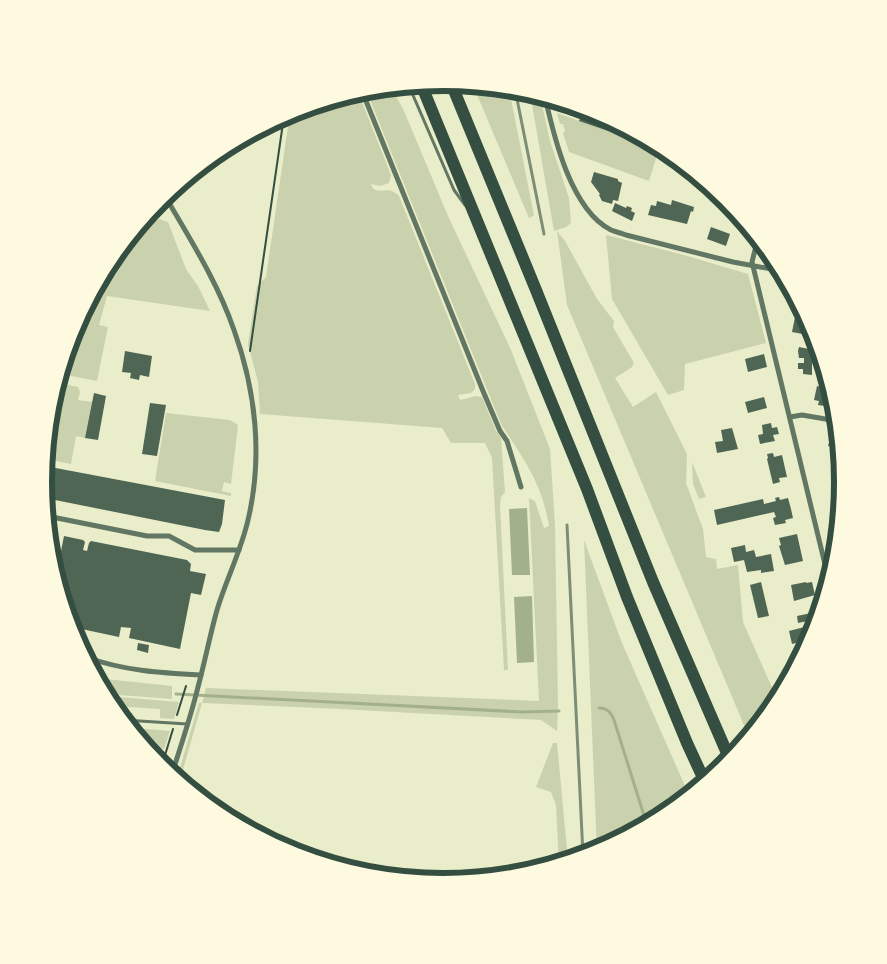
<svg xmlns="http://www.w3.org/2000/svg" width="887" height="964" viewBox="0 0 887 964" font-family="Poppins,sans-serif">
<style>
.green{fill:#cad2ad}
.water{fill:#a3b18a}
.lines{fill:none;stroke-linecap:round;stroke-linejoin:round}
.stream{stroke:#a3b18a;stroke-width:3}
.building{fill:#4f6655}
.path{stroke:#344e41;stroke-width:2}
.service{stroke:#617663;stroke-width:3}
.minor{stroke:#617663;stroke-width:5}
.motorway{stroke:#344e41;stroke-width:12}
.rail{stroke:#7c8e77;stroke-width:3}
.rim{fill:none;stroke:#344e41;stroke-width:6}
</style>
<rect width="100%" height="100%" fill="#e9edc9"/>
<!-- green -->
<g class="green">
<path d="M473,85L509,89L534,215L529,218Z"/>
<path d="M391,87L404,111L448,216L511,350L550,449L555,525L558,706L557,731L541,720L340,709L202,703L180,780L177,778L199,703H202L206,688L539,701L529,498L535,501L544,528L549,526C542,483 524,460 501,424L366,90Z"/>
<path d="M358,92L391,175L389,183L380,186L371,184C374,195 383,188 392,191C393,191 398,195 399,196L475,384V389L471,393L458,395L460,400L476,396L482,397L496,431L501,438L505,492L501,497L500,504L508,670H504L492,458L485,443H451L442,428L260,414L258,382L248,344L257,286L266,277L290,113Z"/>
<path d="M530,93L540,96L550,141L569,198L571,223L566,227L554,231Z"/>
<path d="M557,113L659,149L649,181L569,152L563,133L565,131L563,124H560Z"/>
<path d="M159,219L168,222L186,269L198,286L210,311L107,296L99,325L108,327L97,381L61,374L74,329L111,260L133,234Z"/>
<path d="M557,231L565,241L597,299L614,321L613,327L634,363L632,367L615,378L633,407L656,392L687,454L686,483L703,529L706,557L716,559L717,569L738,565L743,622L778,701L749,737L567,305Z"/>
<path d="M606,235L684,255L748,274L766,343L685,364L684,390L668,395L612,299Z"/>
<path d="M58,383L78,387L80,392L78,400L93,402L85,438L76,436L71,464L46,459L51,404Z"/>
<path d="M166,413L230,420L238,425L231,484L224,482L222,491L231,493V496L155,481Z"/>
<path d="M692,462L706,497L699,499L693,484Z"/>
<path d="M584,540L622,643L689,795L665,815L597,851Z"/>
<path d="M96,675L105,679L172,686V699L106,694Z"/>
<path d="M107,696L179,702L174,719L160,718V709L113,706Z"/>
<path d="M135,728L170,731L164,749L143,743L135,733Z"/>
<path d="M553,743H557L568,860L559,863L556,805L551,792L536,787Z"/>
</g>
<!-- water -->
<g class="water">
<path d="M527,508L530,575H512L509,509Z"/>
<path d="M532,596L534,662L517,663L514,597Z"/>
</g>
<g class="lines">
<!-- stream -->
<g class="stream">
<path d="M176,694L522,712L559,711"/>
<path d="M599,708C608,708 611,713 614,720L647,825"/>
</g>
</g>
<!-- building -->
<g class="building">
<path d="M583,110L612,122L611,125L614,126L611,132L579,121Z"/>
<path d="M594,172L618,179V181L622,183L618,201L613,200L612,204L602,201L599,195L600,194L591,182Z"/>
<path d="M672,200L694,207L693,212L691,211L687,224L648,215L651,205L656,206L657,201L671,205Z"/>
<path d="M615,203L626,208L627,206L632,208L631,211L635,213L632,221L612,211Z"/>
<path d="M711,227L730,234L726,246L707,239Z"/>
<path d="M798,302L810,324L808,335L792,332Z"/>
<path d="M799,347L819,351L817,362H812V375L803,374V369H798V363H804V358H799L798,351Z"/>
<path d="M125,351L152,356L149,377L140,375L139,380L130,378L131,373L122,372Z"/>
<path d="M764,354L767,367L748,372L745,359Z"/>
<path d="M817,386L831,389L833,394L831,404L826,403L825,406L818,405L819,401L814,400Z"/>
<path d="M94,393L106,396L98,440L85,438Z"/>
<path d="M764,397L767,408L748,413L745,402Z"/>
<path d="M150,403L166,405L157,456L142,454Z"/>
<path d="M771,423L772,428L777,427L779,434L773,435L775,441L760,444L758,435L763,434L762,425Z"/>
<path d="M732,428L738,449L717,453L715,442L723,441L721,430Z"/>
<path d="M835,438L839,439L841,457L834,456L833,447L828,446L830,439Z"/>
<path d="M773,453L774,457L782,455L787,477L779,478L780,482L773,484L767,459L768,458L767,454Z"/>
<path d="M45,466L225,500L222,524L219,532L205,530L45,498L44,482Z"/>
<path d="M779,497L780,500L788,498L791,509L793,518L785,520L786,523L775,525L773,518L776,517L774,512L717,525L714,510L763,499L764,504L776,501L775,498Z"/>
<path d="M797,534L803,561L785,565L779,546L781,545L779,538Z"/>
<path d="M64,536L83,540L85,542L83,550L87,551L89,543L91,541L187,560L191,564L190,571L206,574L201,595L191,593L180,649L129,638L131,628L121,627L119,637L72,627L56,576Z"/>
<path d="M745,545L746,552L754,550L756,557L771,554L774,571L761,573V570L747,572L744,560L734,562L731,548Z"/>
<path d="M761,582L769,616L758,618L750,585Z"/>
<path d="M806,582V583L812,582L815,595L794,601L791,585Z"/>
<path d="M816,612L817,619L798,623L797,616Z"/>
<path d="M816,624L811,639L792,644L789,631Z"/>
<path d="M138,643L149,645L148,653L137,650Z"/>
</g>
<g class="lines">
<!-- path -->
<g class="path">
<path d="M250,351L284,116"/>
<path d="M177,715L186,686"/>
<path d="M162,765L173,729"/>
</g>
<!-- service -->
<g class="service">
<path d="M409,86L454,190L465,205"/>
<path d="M124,720L187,724"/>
</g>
<!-- minor -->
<g class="minor">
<path d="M362,91L483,391L500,431L507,441L521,487"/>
<path d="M545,97C554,137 571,210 611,230C616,232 621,233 626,235L733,262L782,271"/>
<path d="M165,196C190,239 218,283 234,330C256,391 263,457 248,520C241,551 226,580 217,610C210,635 205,661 198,687C191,716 181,745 172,774"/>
<path d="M154,207L168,200"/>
<path d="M758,238L752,262L829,581"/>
<path d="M790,417L802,415L837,421"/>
<path d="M47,516L147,536H169L195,550H239"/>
<path d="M86,657C124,671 162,673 201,675"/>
</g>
<!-- motorway -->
<g class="motorway">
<path d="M451,83L536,290L653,582L730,760"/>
<path d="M421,84L587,489L627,597L687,743L705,782"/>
</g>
<!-- rail -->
<g class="rail">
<path d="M515,89L544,234"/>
<path d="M567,525L583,855"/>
</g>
</g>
<!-- crop -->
<path d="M0 0H887V964H0ZM52 482a391 391 0 1 1 782 0a391 391 0 1 1-782 0Z" fill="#fefae0" fill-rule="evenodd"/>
<path class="rim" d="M52 482a391 391 0 1 1 782 0a391 391 0 1 1-782 0Z"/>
</svg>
